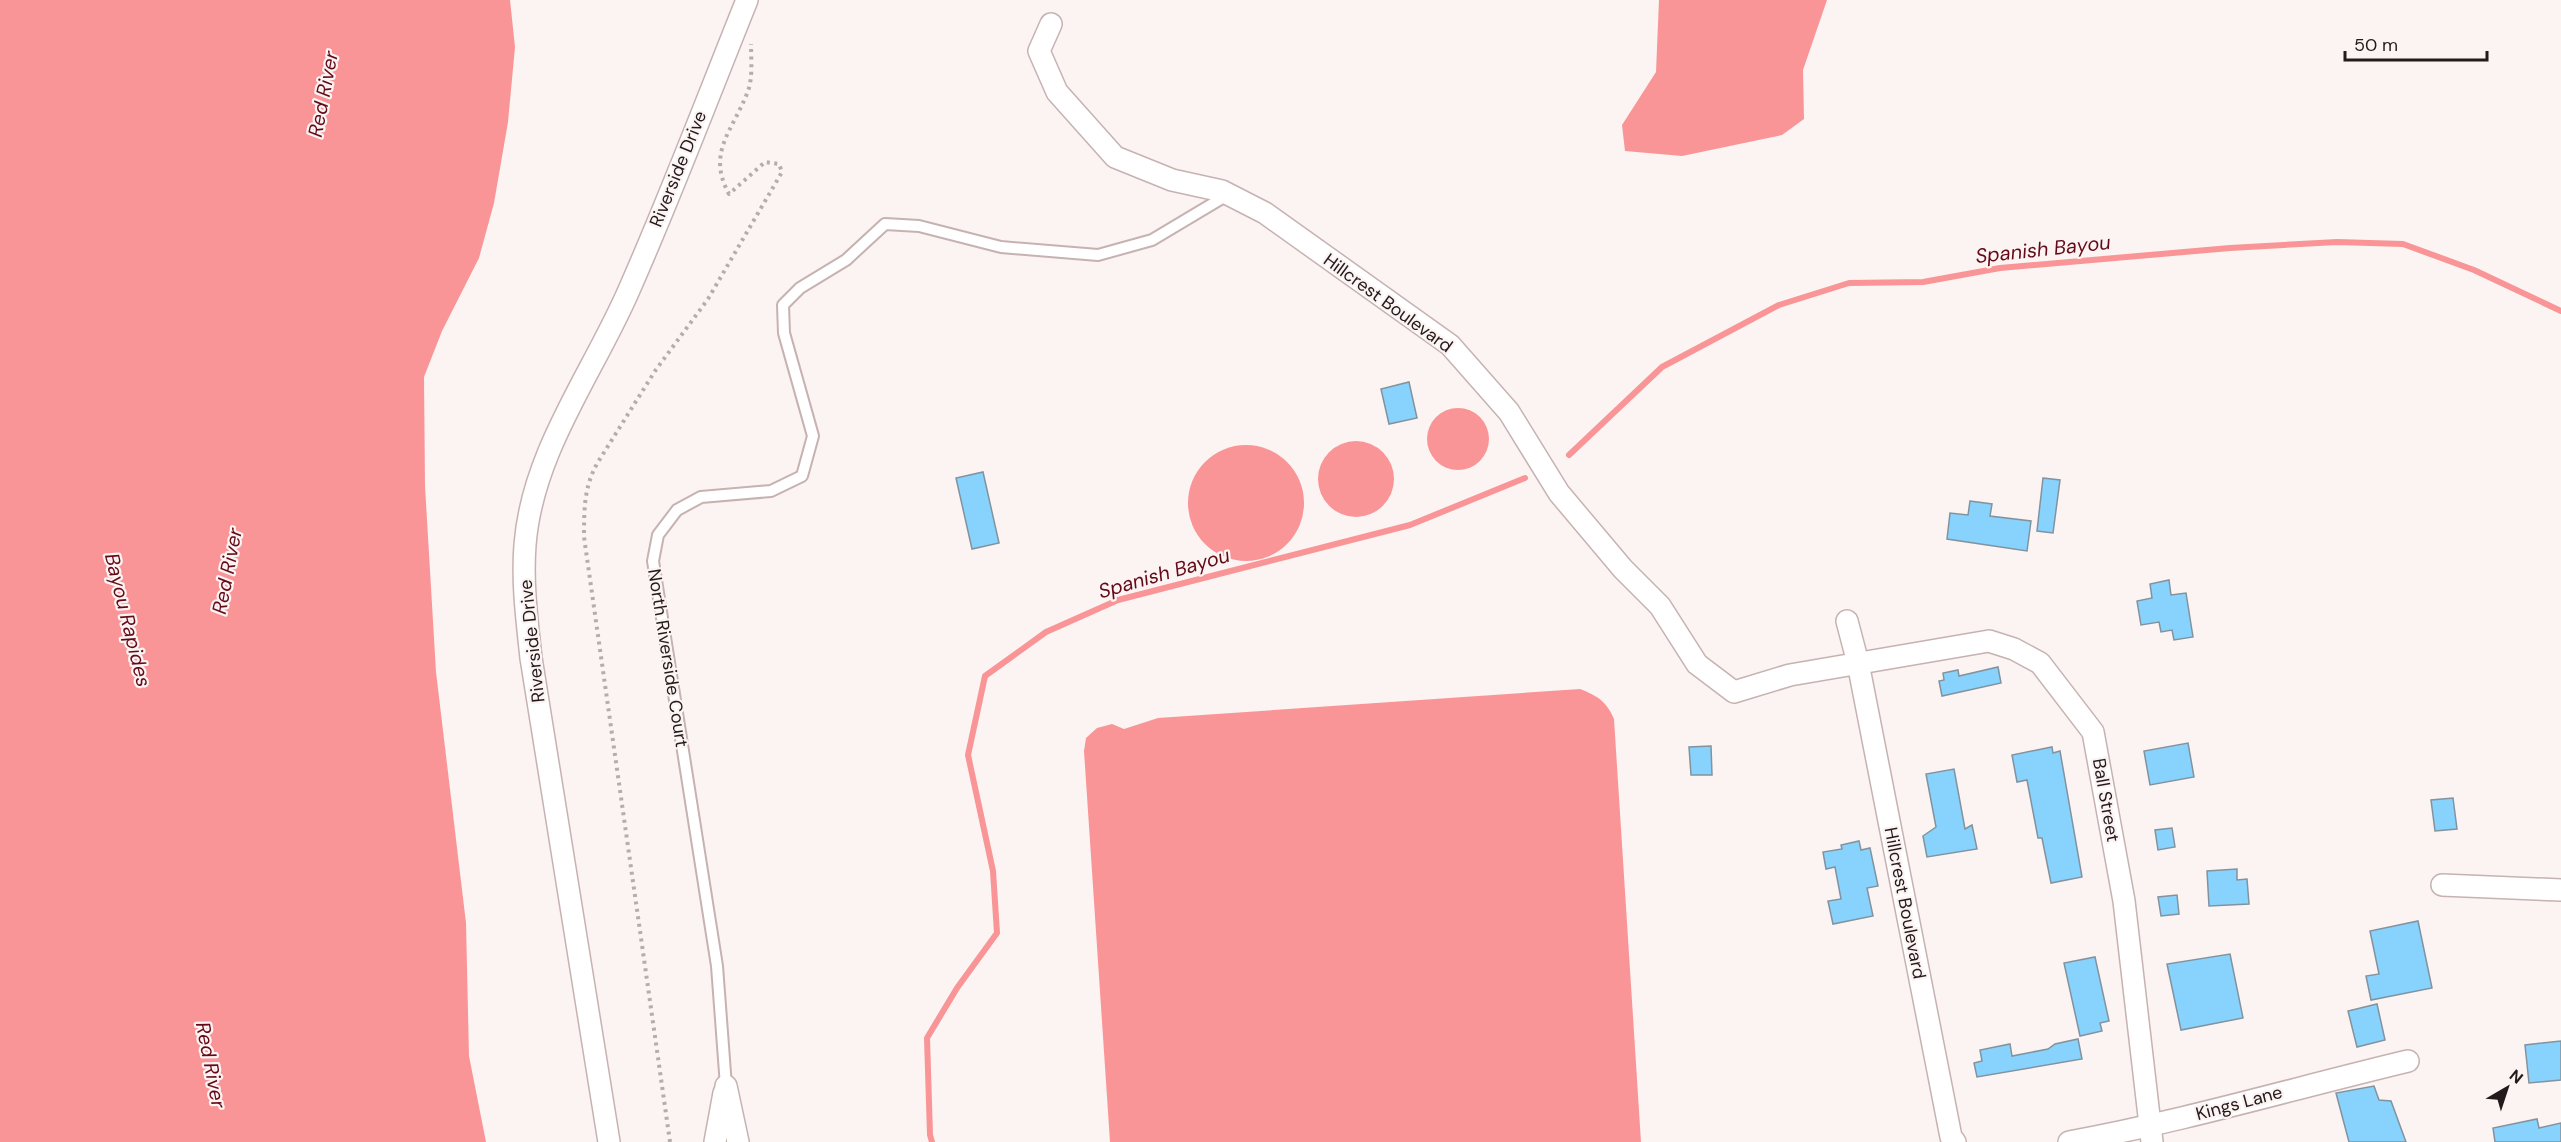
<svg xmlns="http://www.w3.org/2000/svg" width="2561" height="1142" viewBox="0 0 2561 1142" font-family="'DM Sans',sans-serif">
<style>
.water{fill:#f99596}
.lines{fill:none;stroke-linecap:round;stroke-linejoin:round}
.stream{stroke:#f99596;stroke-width:6}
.building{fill:#88d2fe;stroke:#82939d;stroke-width:1.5}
.lane-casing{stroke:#c7b2b2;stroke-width:14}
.street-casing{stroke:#c7b2b2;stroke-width:24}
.path{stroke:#b5adad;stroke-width:4;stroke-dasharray:3 4.5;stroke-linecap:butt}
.lane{stroke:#fff;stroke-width:10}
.street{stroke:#fff;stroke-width:21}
.labels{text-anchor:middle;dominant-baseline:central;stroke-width:4.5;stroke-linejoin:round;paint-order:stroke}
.street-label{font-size:18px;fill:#231b1b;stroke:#fcf3f3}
.water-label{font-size:20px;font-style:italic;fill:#630a18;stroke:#fcf3f3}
</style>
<rect width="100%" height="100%" fill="#fcf3f3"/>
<!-- water -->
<g class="water">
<path d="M0,0H510L515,47L508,122L494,203L479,258L442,331L424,377L425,486L436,672L466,923L469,1056L486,1142H0Z"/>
<path d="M1659,0H1827L1803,70L1804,119L1782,135L1682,156L1625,151L1622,125L1656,72Z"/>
<circle cx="1458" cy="439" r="31"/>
<circle cx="1356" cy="479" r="38"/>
<circle cx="1246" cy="503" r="58"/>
<path d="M1580,689C1598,696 1607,702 1614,719L1641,1142H1110L1084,751L1086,738L1097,728L1112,724L1124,729L1158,718Z"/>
</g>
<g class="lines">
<!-- stream -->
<g class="stream">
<path d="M1569,455L1662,367L1779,305L1849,283L1923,282L2000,268L2230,248L2337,242L2403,244L2474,270L2561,311"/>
<path d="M932,1142L930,1135L927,1038L957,988L997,933L993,871L968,755L985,676L1046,632L1118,600L1410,525L1525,478"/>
</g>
</g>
<!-- building -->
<g class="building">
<path d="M1409,382L1417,418L1389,424L1381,389Z"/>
<path d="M983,472L999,543L972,549L956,478Z"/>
<path d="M2043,478L2060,480L2053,533L2037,531Z"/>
<path d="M1970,501L1992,504L1990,516L2031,521L2027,551L1947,539L1950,513L1968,515Z"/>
<path d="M2169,580L2171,595L2186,593L2193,637L2174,640L2172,630L2161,632L2159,622L2141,625L2137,601L2152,598L2150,584Z"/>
<path d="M1998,667L2001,683L1942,696L1939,681L1944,680L1943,673L1958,670L1959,676Z"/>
<path d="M2188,743L2194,777L2150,785L2144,751Z"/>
<path d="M1711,746L1712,775H1691L1689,747Z"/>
<path d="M2052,747L2053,753L2060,751L2082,877L2051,883L2042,838H2038L2027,780L2017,782L2012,755Z"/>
<path d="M1954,769L1965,829L1972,825L1977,849L1927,857L1923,836L1936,827L1926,774Z"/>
<path d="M2453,798L2457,829L2435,831L2431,800Z"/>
<path d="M2172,828L2175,847L2158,850L2155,830Z"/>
<path d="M1859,841L1861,850L1870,848L1878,886L1867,888L1873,916L1833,924L1828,901L1841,899L1835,867L1826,869L1823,852L1842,849L1841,845Z"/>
<path d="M2237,869V880L2247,879L2249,904L2209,906L2207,871Z"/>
<path d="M2177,895L2179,914L2161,916L2158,897Z"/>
<path d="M2418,921L2432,988L2371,1000L2366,976L2379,974L2370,931Z"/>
<path d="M2230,954L2243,1018L2181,1030L2167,964Z"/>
<path d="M2095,957L2109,1021L2100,1023L2102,1031L2080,1036L2064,963Z"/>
<path d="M2377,1004L2385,1040L2357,1047L2348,1011Z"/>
<path d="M2078,1039L2082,1059L1977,1077L1974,1063L1982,1061L1980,1050L2010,1044L2012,1056L2048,1049L2055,1044Z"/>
<path d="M2561,1041V1080L2529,1083L2525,1045Z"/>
<path d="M2374,1086L2379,1100L2391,1101L2406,1142H2349L2336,1093Z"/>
<path d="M2537,1119L2539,1128L2561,1123V1142H2495L2493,1128Z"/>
</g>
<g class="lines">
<!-- lane casing -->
<g class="lane-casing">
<path id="lane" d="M726,1086L717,966L653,561L658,535L677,510L701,497L771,491L802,476L813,436L784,333L783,305L800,288L846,260L885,224L919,226L1001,247L1098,255L1152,240L1229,194"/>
</g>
<!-- street casing -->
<g class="street-casing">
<g id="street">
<path d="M1051,24L1039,51L1057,92L1115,157L1172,180L1222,191L1265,213L1450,345L1509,412L1559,493L1623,569L1660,606L1697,664L1734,692L1790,675L1989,641L2014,649L2040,663L2093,732L2124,901L2152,1142"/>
<path d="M1847,621L1858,663L1951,1137L1955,1142"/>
<path d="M2442,885L2561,890"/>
<path d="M726,1086L738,1142"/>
<path d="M609,1142L531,658C527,620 522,583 525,545C532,452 593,373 629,290C671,195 708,97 747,0"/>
<path d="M715,1142L724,1093"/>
<path d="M2069,1142C2184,1121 2295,1088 2408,1061"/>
</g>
</g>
<!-- path -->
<path class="path" d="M670,1142L584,537C584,509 584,486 598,462L655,371L708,299L782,172L779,164L765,162L729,194C706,152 733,131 748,91C753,77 751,59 751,44"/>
<!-- lane -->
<use href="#lane" class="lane"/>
<!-- street -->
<use href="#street" class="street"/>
</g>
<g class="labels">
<!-- street labels -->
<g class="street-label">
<text transform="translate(678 169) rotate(-68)">Riverside Drive</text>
<text transform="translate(1388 303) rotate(36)">Hillcrest Boulevard</text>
<text transform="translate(532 641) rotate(-96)">Riverside Drive</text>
<text transform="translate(668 658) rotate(81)">North Riverside Court</text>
<text transform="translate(2106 800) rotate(80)">Ball Street</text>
<text transform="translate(1905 903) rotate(79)">Hillcrest Boulevard</text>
<text transform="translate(2239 1103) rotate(-15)">Kings Lane</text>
</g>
<!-- water labels -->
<g class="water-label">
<text transform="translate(323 94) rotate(-79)">Red River</text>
<text transform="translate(2043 249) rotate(-6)">Spanish Bayou</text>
<text transform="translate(227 571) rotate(-79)">Red River</text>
<text transform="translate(1164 573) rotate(-16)">Spanish Bayou</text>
<text transform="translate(128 620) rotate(76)">Bayou Rapides</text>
<text transform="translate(211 1065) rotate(79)">Red River</text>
</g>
</g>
<!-- north arrow -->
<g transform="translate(2507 1088) rotate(39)" stroke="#fcf3f3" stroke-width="4.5" paint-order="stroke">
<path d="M0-4.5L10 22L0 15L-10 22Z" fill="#231b1b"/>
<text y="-9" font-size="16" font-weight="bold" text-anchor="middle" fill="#231b1b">N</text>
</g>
<!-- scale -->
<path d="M2345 51v9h142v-9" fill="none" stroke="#231b1b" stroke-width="3"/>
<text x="2354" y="51" font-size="18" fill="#231b1b" stroke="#fcf3f3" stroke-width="4.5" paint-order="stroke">50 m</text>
</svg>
